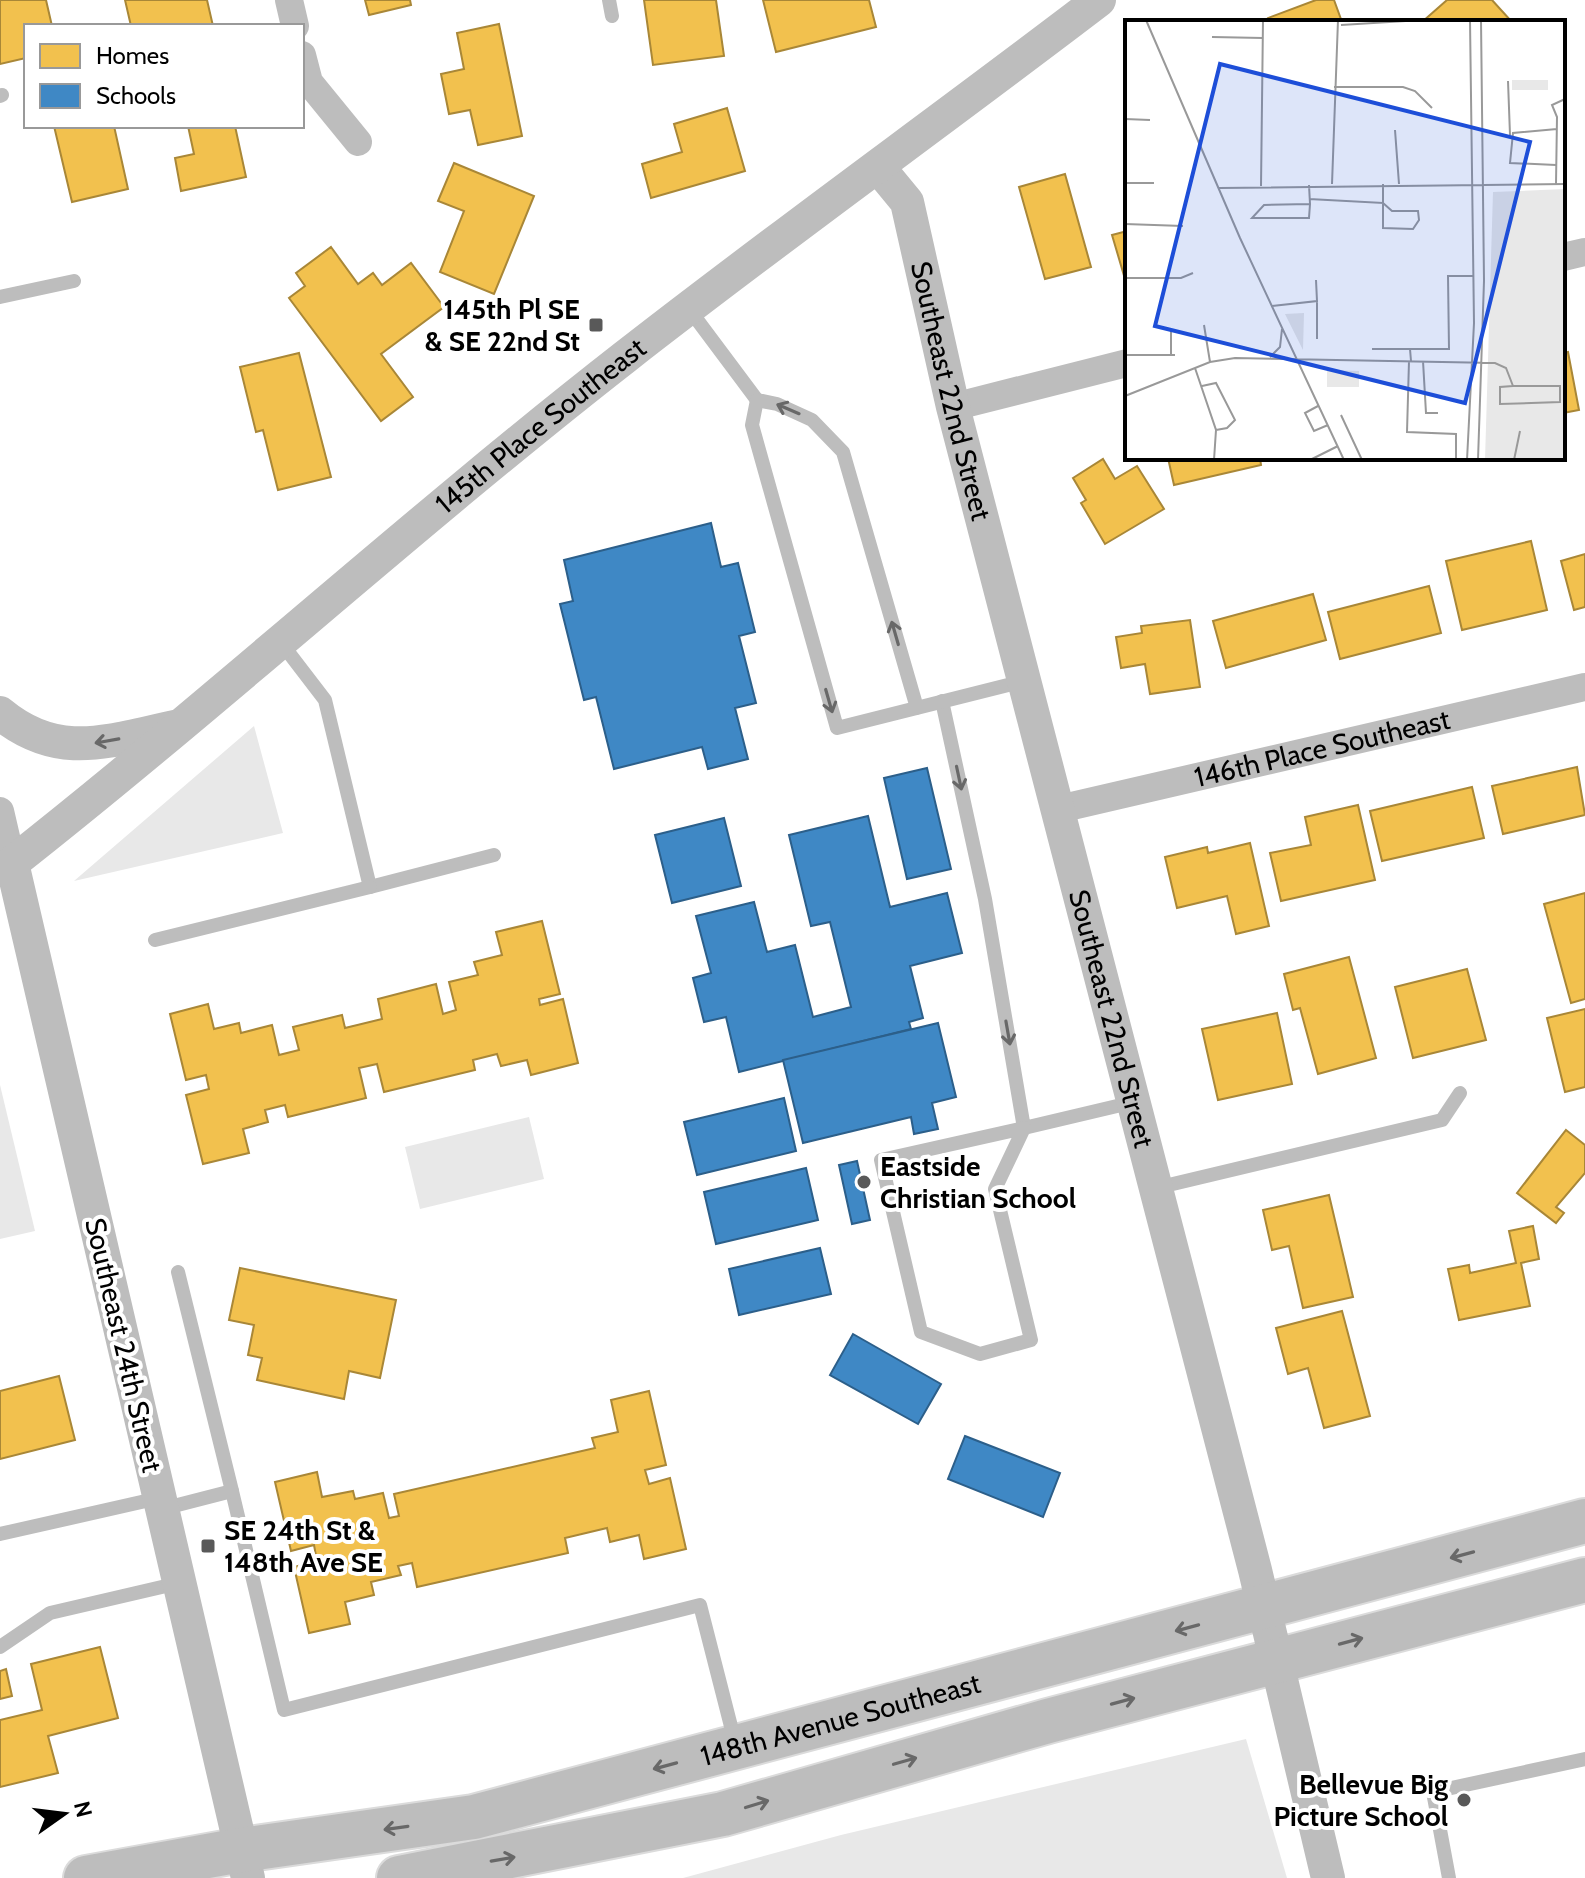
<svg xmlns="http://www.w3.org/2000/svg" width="1585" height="1878" viewBox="0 0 1585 1878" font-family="Cabin,sans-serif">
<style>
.green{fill:#e8e8e8}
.homes{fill:#f2c14e;stroke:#a98737;stroke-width:2}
.schools{fill:#3f88c5;stroke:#2c5f8a;stroke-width:2}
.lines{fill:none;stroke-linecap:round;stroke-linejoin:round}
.primary-casing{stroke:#dbdbdb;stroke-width:48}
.service{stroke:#bdbdbd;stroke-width:14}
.minor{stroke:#bdbdbd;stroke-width:28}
.tertiary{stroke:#bdbdbd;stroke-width:34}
.primary{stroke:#bdbdbd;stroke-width:44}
.oneway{stroke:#686868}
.poi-dot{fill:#595959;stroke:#fff;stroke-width:3}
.labels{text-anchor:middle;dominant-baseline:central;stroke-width:8;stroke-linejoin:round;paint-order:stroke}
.poi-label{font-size:28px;font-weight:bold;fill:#000;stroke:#fff;text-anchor:end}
.street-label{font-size:28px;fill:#000;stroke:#fff}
.inset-road{fill:none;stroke:#999;stroke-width:2}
.view{fill:#1d4ed8;fill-opacity:0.15;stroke:#1d4ed8;stroke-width:4}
.inset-edge{fill:none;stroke:#000;stroke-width:4}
</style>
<rect width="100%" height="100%" fill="#fff"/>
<!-- green -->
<g class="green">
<path d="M254,726L283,833L74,881Z"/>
<path d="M0,1085L35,1231L0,1239Z"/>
<path d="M529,1117L544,1179L420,1209L405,1147Z"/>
<path d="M1246,1739L1287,1878H683L841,1835Z"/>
</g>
<!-- homes -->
<g class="homes">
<path d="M0,0H46L52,26H26V58L0,64Z"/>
<path d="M125,0H207L213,26H131Z"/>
<path d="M365,0H410L411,5L369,15Z"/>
<path d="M644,0H716L724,56L653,65Z"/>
<path d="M763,0H869L876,27L776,52Z"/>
<path d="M1316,0H1334L1342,22H1269L1268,18Z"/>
<path d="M1447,0H1492L1512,22H1422Z"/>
<path d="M499,24L522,136L478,145L470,110L449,114L441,74L464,69L457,33Z"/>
<path d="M727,108L745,171L651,198L642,164L682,152L674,124Z"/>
<path d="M54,126H114L128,189L72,202Z"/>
<path d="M188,126H235L246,177L181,191L175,158L194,154Z"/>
<path d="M454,163L534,196L494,294L440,272L464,211L438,201Z"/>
<path d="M1065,174L1091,267L1045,279L1019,187Z"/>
<path d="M1127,231V278L1125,279L1112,235Z"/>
<path d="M331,247L358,284L373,273L382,285L411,263L444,307L381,354L413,397L381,421L289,298L305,286L296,273Z"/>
<path d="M1568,352L1579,410L1563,413V353Z"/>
<path d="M299,353L331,477L278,490L263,430L256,432L240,367Z"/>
<path d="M1168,458H1260L1261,465L1174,485Z"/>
<path d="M1103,459L1115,479L1137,466L1164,509L1105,544L1081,503L1086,500L1073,478Z"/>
<path d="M1531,541L1547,610L1462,630L1446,561Z"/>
<path d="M1585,554V607L1574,610L1561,561Z"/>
<path d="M1429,586L1441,633L1340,659L1328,612Z"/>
<path d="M1313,594L1326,640L1226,668L1213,621Z"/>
<path d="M1190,620L1200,687L1150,694L1145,664L1121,668L1116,637L1142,633L1141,626Z"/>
<path d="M1577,767L1585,815L1503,834L1492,786Z"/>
<path d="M1472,787L1484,838L1382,861L1370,811Z"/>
<path d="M1358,805L1375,880L1281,901L1270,853L1311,845L1305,817Z"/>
<path d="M1250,843L1269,926L1236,934L1227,896L1177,908L1165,857L1207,847L1208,853Z"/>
<path d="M1585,893V999L1571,1003L1544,904Z"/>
<path d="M542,921L560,994L539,999L540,1005L563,999L578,1063L531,1075L527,1060L501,1066L497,1054L473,1060L475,1070L384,1092L377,1064L359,1068L366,1098L288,1117L285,1105L265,1110L268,1122L243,1129L249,1153L203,1164L186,1095L209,1089L206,1075L186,1080L170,1014L208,1004L214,1029L239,1023L241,1033L272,1025L279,1055L299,1050L293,1027L342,1015L345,1028L382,1019L378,999L436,984L443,1014L456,1010L449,982L478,975L474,962L502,955L496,932Z"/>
<path d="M1349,957L1376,1058L1318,1074L1300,1008L1293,1010L1284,974Z"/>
<path d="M1467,969L1486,1040L1413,1058L1395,987Z"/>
<path d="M1585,1009V1087L1565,1092L1547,1018Z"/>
<path d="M1277,1013L1292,1084L1218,1100L1202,1029Z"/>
<path d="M1566,1130L1585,1145V1173L1556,1207L1564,1213L1556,1223L1517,1193Z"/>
<path d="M1329,1195L1353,1297L1303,1308L1289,1246L1272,1250L1263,1210Z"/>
<path d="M1533,1226L1539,1259L1521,1263L1530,1306L1459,1320L1448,1269L1469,1265L1470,1273L1516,1263L1509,1231Z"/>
<path d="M240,1268L396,1300L380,1378L349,1371L344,1399L257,1380L262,1358L248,1355L254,1325L229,1320Z"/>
<path d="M1342,1311L1370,1416L1324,1428L1308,1368L1288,1374L1276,1328Z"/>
<path d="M59,1376L75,1440L0,1459V1391Z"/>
<path d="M649,1391L666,1465L645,1470L649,1484L670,1478L686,1549L644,1559L639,1535L610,1542L607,1528L565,1538L568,1553L417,1587L412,1563L398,1566L401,1575L371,1582L374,1595L345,1602L350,1624L309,1633L294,1567L317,1561L314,1545L291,1551L275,1482L317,1472L322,1497L353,1491L355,1499L383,1493L389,1518L399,1516L394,1494L595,1448L592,1438L618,1432L611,1400Z"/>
<path d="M100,1647L118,1718L48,1736L58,1773L0,1787V1720L42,1710L31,1664Z"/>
<path d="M6,1669L12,1696L0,1699V1671Z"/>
</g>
<!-- schools -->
<g class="schools">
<path d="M711,523L721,567L738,563L755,632L739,636L756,703L735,708L748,759L708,769L702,747L614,769L596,697L584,700L560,604L573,601L564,560Z"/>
<path d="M927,768L951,869L907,879L884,778Z"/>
<path d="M868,816L890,907L947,893L962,953L910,966L923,1018L909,1022L911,1029L739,1072L726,1017L704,1022L693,978L711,973L696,916L754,902L767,952L795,945L813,1017L851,1007L830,922L811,926L789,835Z"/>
<path d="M724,818L741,886L672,903L655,835Z"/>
<path d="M938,1023L956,1097L932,1103L938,1129L914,1134L911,1117L803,1143L783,1060Z"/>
<path d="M784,1098L796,1151L697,1175L684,1122Z"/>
<path d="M857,1161L870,1220L852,1224L839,1165Z"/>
<path d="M806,1168L818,1220L716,1244L704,1192Z"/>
<path d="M820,1248L831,1294L739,1315L729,1269Z"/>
<path d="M853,1334L941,1384L918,1424L830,1375Z"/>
<path d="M965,1436L1060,1473L1043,1517L948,1479Z"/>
</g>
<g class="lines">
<!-- primary casing -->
<g class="primary-casing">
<g id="primary">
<path id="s4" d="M86,1878L241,1850L474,1817L1585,1521"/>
<path d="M399,1878L723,1814L1048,1721L1585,1580"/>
</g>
</g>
<!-- service -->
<g class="service">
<path d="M609,0L612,16"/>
<path d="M0,96L2,95"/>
<path d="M0,297L74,281"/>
<path d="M689,309L757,400"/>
<path d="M279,640L325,700L370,887L494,855"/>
<path d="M942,701L985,899L1024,1128L1134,1102"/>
<path d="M917,708L843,452L812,420L777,404L757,400L752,425L837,728L1024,681"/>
<path d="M155,940L370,887"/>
<path d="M1024,1128L995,1189L1031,1340L980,1354L921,1332L881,1160Z"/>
<path d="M1156,1188L1442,1120L1460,1093"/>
<path d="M232,1491L284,1710L700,1605L735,1742"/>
<path d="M162,1509L232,1491L178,1272"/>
<path d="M0,1534L159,1498"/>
<path d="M0,1647L50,1613L179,1583"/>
<path d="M1449,1878L1433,1792L1585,1759"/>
</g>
<!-- minor -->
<g class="minor">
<path d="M289,0L295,26"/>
<path d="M302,55L309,82L358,142"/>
<path d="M1563,257L1585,252"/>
<path d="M953,407L1127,363"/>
<path id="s1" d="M1059,809L1585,687"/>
<path d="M0,811L12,863L0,872"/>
</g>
<!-- tertiary -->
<g class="tertiary">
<path id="s2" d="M879,168L907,202L953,407L1255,1570L1328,1878"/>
<path d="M0,713C58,761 108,741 175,727"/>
<path id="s3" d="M248,1878L12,863C220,699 416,520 625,357C781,235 942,120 1099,0"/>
</g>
<!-- primary -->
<use href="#primary" class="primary"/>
</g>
<!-- one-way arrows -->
<defs><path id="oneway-shaft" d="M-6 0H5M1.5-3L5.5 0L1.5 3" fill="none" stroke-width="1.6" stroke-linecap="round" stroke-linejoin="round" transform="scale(2)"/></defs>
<g class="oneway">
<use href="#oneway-shaft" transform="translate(788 409) rotate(-157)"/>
<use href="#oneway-shaft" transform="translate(895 633) rotate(-106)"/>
<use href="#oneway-shaft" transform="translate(829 701) rotate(74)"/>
<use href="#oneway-shaft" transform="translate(107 741) rotate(170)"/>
<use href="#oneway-shaft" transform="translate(959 778) rotate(78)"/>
<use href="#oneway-shaft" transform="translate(1008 1033) rotate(80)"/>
<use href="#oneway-shaft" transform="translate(1462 1555) rotate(165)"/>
<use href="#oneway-shaft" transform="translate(1187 1628) rotate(165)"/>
<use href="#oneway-shaft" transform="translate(1351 1641) rotate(-15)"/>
<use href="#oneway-shaft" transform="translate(1123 1701) rotate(-15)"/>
<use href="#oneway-shaft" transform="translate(905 1761) rotate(-16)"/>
<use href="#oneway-shaft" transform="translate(665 1766) rotate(165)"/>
<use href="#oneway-shaft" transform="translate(757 1804) rotate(-17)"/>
<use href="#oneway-shaft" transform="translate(396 1828) rotate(172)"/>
<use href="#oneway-shaft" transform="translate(503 1859) rotate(-10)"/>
</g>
<!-- markers -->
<g class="poi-dot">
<rect x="588" y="317" width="16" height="16" rx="4"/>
<circle cx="864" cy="1182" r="8"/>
<rect x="200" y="1538" width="16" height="16" rx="4"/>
<circle cx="1464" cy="1800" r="8"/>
</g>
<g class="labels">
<!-- poi labels -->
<g class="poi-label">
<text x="580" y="309">145th Pl SE<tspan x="580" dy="32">&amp; SE 22nd St</tspan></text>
<text x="880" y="1166" text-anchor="start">Eastside<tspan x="880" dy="32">Christian School</tspan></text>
<text x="224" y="1530" text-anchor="start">SE 24th St &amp;<tspan x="224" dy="32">148th Ave SE</tspan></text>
<text x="1448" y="1784">Bellevue Big<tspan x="1448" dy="32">Picture School</tspan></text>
</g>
<!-- street labels -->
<g class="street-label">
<text stroke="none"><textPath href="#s2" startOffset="238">Southeast 22nd Street</textPath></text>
<text stroke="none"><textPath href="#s3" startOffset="1728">145th Place Southeast</textPath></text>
<text stroke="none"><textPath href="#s1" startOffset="270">146th Place Southeast</textPath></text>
<text stroke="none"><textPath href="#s2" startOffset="886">Southeast 22nd Street</textPath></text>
<text transform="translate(124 1345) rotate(77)">Southeast 24th Street</text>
<text stroke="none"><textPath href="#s4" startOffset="772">148th Avenue Southeast</textPath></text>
</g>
</g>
<!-- overview -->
<g transform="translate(1125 20)">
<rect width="440" height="440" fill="#fff"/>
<path d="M387,60H423V70H387ZM440,169V440H360L368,172ZM179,293L178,330L160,294ZM202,350L234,351V367H202Z" fill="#e8e8e8"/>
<path class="inset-road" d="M21,0L115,218L219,440M216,5L297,0M87,17L138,18M383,61L385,115M209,67H278L290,71L307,88M0,99L25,100M270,110L274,164M431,145L385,143L388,113L432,109M0,163H29M207,164L213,0M431,164L432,97L427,85L440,79M184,165L185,184L184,198H127L139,185L185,184M136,166L138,0M94,168L440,164M184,179L258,183V164M258,183L267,191H293L294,200L288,209L258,208ZM0,204L58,206M0,258H56L68,253M147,286L192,281L191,260M79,305L85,342M46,309V335M192,319V281M247,329H285L286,341M285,329H324L323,256H349M0,335H50M145,337L155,327L157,309M284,341L282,412L331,414V440M298,341L301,393H313M70,348L91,410L89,440M77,366L91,363L110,400L102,408L91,410M388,366H435V382L375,384V367ZM0,376L85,342L110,338L370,343L381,348L388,366M193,386L180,393L189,411L203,405M216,395L237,440M185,440L213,426M342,440L349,303L345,0M353,440L359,261L356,0M389,440L395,411"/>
<path class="view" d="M95,44L405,122L340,383L30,306Z"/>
<rect width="440" height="440" class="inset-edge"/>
</g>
<!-- legend -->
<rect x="24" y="24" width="280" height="104" fill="#ffffff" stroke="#999999" stroke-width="2"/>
<rect x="40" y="44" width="40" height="24" fill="#f2c14e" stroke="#999999" stroke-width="2"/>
<text x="96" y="64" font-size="24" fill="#000000">Homes</text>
<rect x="40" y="84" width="40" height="24" fill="#3f88c5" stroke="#999999" stroke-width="2"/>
<text x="96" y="104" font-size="24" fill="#000000">Schools</text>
<!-- north arrow -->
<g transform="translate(64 1814) rotate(76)" stroke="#ffffff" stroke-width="6" paint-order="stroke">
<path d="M0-6L14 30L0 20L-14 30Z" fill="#000000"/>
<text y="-12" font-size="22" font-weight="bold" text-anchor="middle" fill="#000000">N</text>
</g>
</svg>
